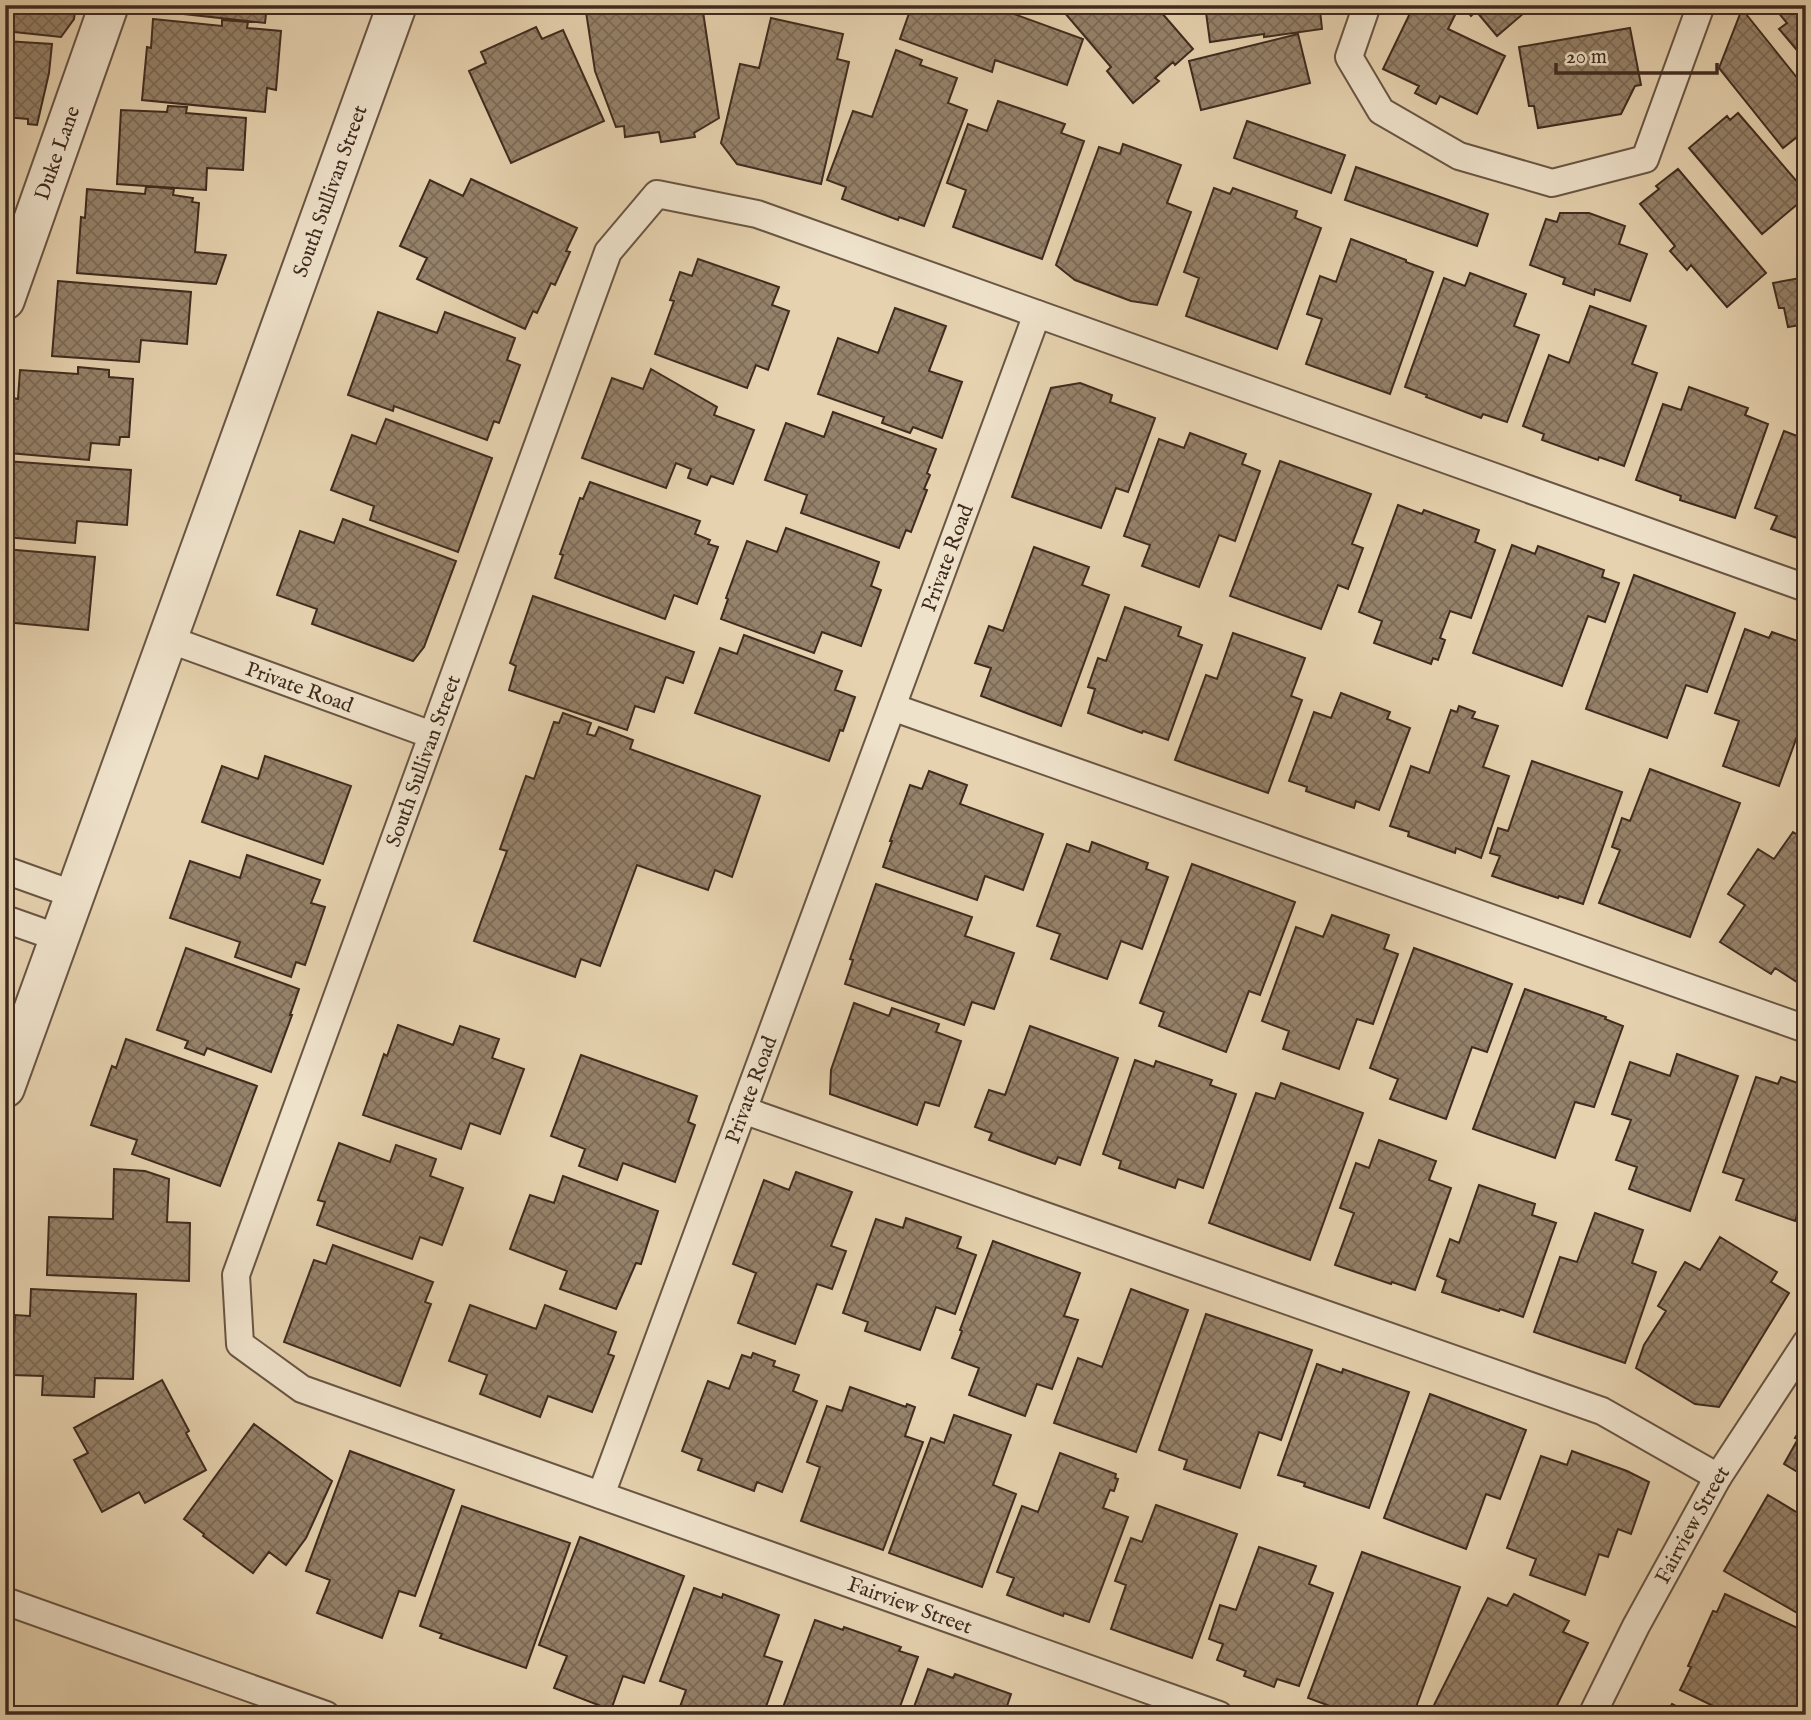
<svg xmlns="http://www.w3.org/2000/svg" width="1811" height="1720" viewBox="0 0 1811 1720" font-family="'IM FELL English',serif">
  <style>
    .building { fill: url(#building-cross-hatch); stroke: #3f2b1f; stroke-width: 2 }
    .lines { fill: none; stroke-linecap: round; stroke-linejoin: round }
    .lane-casing { stroke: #695543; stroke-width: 30 }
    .street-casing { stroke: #695543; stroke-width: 42 }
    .lane { stroke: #efe2cb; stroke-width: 26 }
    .street { stroke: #efe2cb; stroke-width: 38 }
    .labels { text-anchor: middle; stroke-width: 5; stroke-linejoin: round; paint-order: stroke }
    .street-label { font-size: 21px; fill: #3f2b1f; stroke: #efe2cb }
  </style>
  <defs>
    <pattern id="building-cross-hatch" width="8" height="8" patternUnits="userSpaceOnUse" patternTransform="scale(1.75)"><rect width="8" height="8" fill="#96826a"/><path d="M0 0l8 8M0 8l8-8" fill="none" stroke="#7c6b57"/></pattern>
  </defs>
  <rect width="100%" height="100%" fill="#e6d2af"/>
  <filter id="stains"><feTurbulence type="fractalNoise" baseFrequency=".00286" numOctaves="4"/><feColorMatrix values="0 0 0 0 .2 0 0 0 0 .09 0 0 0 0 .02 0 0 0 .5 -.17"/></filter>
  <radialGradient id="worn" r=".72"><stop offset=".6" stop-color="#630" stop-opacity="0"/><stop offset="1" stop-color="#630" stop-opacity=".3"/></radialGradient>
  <path class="building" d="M5,5H76L74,19L61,37L5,31Z
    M167,5H267L265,23L166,12Z
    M585,5H702L719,118L694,133L695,137L661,142L659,132L625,137L624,126L616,127L595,71Z
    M912,5H989L1083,39L1067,85L995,60L992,72L900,39Z
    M1058,5H1155L1193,49L1175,65L1173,62L1155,78L1159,81L1133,103L1107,71L1111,67Z
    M1205,5H1326L1327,8L1320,10L1322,29L1264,37V34L1210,42Z
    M1414,5H1434L1455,15L1448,29L1505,56L1477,114L1440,96L1436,104L1415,93L1419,86L1383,69Z
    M1462,5H1517L1524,13L1497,36L1476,11L1471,16Z
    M1772,5H1806V47L1803,43L1796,49L1779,29L1787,23Z
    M1742,9L1806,89V130L1783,148L1719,68Z
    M771,18L843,34L837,59L849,62L821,184L737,164L721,143L740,64L759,68Z
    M153,19L222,26V20L248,22L247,28L281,31L276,90L267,88L265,112L142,100L147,47L151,48Z
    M536,27L542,39L563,30L604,121L511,163L469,71L486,63L481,52Z
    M1630,28L1641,85L1635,86L1621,114L1538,128L1534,106H1529L1519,47Z
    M1298,34L1310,83L1201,110L1189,61Z
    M5,41L52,44L49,73L37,125L28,124V119L5,117Z
    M896,50L922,60L920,65L957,78L948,103L967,110L924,226L899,217L898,220L842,199L846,187L827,180L853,111L872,117Z
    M998,101L1065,124L1061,133L1084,141L1042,259L953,227L966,190L947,183L968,124L987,131Z
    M168,106L187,107L186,113L246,118L243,170L207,168L206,190L117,184L121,110L167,112Z
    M1738,113L1806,192V197L1762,234L1689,148L1727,116L1730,120Z
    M1247,121L1345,155L1331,193L1234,158Z
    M1123,144L1181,165L1167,203L1191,212L1157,305L1131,301L1075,280L1056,265L1099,147L1120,154Z
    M1356,167L1488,214L1477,246L1345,200Z
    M1678,169L1766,273L1727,307L1691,265L1687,270L1670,251L1675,246L1640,204L1659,189L1656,186Z
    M471,179L577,228L566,251L570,252L555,285L551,283L537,313L533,311L525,329L417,279L427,258L400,246L430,180L463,196Z
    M146,186L174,189L173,195L193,198L192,202L199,203L195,252L226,255L216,284L77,273L81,217L85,218L87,189L145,194Z
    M1214,188L1230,194L1233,188L1297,211L1295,218L1321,228L1277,349L1186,316L1199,278L1184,272Z
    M1560,213H1589L1625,226L1619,244L1647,254L1630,301L1595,289L1594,295L1563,284L1565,278L1530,265L1546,219L1557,222Z
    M1351,239L1406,260V262L1433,272L1390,394L1306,364L1322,319L1307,314L1320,276L1336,282Z
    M698,259L779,287L772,305L789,311L768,370L756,365L747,388L655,354L674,301L670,300L680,272L692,276Z
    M1470,273L1526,294L1514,326L1539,335L1507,422L1483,414L1481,418L1426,397L1427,395L1405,387L1444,278L1465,286Z
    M1806,277V324L1788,327L1784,308H1779L1773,283Z
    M58,281L191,292L187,344L141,340L139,362L52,356Z
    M1590,306L1646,326L1632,364L1657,373L1624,466L1599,457L1598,460L1542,440L1544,434L1523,426L1549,355L1569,363Z
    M895,308L946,326L929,371L962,382L942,438L913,427L910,433L882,423L884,417L818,394L838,338L878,353Z
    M378,312L437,333L445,312L515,338L507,360L520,365L499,423L494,421L487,440L394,406L393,411L348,395Z
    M78,367L109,370V377L133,379L129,437H120L119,445L91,443L89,460L9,453L13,398L18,399L20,370L78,374Z
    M651,369L717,407L714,415L754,430L733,484L711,476L707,485L688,478L691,469L676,463L666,488L582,458L612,378L643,389Z
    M1080,383L1112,395L1110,402L1155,418L1128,492L1116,488L1101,528L1012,497L1051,388Z
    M1689,387L1748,408L1745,415L1768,424L1735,518L1680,500L1681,496L1636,480L1663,404L1681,410Z
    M833,412L936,449L927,473L930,475L924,489L927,490L911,532L906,530L899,548L801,513L807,495L765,480L786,423L824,437Z
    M386,419L492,458L458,552L370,520L374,506L331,490L352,435L376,444Z
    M1784,431L1805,439L1806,437V541L1771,529L1777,516L1755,508Z
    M1190,433L1246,454L1242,464L1260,471L1235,541L1219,535L1199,587L1142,566L1150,545L1124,536L1159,439L1184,448Z
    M5,461L131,470L127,525L77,521L75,543L5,537L7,516L5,515Z
    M1280,461L1371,494L1352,544L1363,548L1348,589L1338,585L1321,629L1230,596Z
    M590,482L700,521L695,534L710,540L708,544L718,547L697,604L674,595L665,619L555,578L563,555L560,554L580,498L583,499Z
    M1398,505L1422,514L1424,510L1479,530L1475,542L1495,550L1471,618L1450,611L1440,638L1445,640L1438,660L1433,658L1431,664L1374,643L1382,621L1359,612Z
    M343,519L456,561L424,647L413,661L312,624L317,609L277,595L300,531L334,543Z
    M786,528L879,562L871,586L881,590L861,646L822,632L814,653L721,619L728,599L726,598L747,541L777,552Z
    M1512,545L1535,554L1538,546L1604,570L1602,577L1619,583L1605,622L1588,616L1562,686L1473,653Z
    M1034,547L1089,567L1082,585L1109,595L1061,726L981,696L991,668L975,663L989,626L1003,631Z
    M5,549L95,557L88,630L5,622Z
    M1634,575L1735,613L1707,692L1686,685L1667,738L1586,709Z
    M533,596L694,652L683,683L666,677L654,712L635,706L627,730L509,690L516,666L510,663Z
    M1125,607L1181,627L1178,636L1202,645L1168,740L1143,731L1142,733L1088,713L1095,689L1088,687L1098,658L1106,661Z
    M1745,629L1769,638L1772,632L1806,644V733L1799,731L1779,786L1723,766L1739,721L1715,713Z
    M1233,633L1305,658L1291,696L1302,700L1268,793L1175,760L1206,675L1217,679Z
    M744,635L842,671L835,690L855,697L843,731L840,730L829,761L695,713L720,648L737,654Z
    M1341,693L1390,712L1387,719L1410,728L1379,810L1356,801L1354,808L1306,791L1307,787L1289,781L1314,712L1331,718Z
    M1459,706L1475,712L1472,718L1498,726L1483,767L1509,776L1481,858L1456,848L1455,853L1408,836L1409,832L1390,826L1411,766L1429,773L1451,710L1457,712Z
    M563,713L591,723L587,734L595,736L599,727L633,740L630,749L760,796L732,877L715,870L708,890L637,865L600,966L581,959L575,977L474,941L507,851L500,849L526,776L534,779L554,722L559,723Z
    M265,756L351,786L323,864L202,822L222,766L258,779Z
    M1532,761L1622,792L1583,904L1559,896L1558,898L1492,876L1500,856L1490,853L1498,828L1508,831Z
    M1650,769L1740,803L1690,937L1599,903L1620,850L1612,847L1622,818L1630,821Z
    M929,771L967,785L960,804L1043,834L1023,890L985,876L977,900L883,867L892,841H890L910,785L922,789Z
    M1793,832L1806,840V968L1797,982L1775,968L1771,974L1720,942L1745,905L1728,894L1758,849L1774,859Z
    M1092,842L1148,863L1146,869L1168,877L1142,949L1121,941L1107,979L1051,959L1060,934L1037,926L1067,844L1089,852Z
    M247,855L320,880L311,903L325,907L305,965L296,962L291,977L235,957L240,942L170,918L190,861L240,878Z
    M1192,864L1295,902L1260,995L1249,991L1226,1052L1159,1026L1164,1012L1140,1003Z
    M876,884L972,917L965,936L1014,953L994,1009L972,1002L964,1025L845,984L853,960L850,959Z
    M1332,915L1389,935L1384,949L1398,954L1373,1024L1357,1019L1339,1069L1283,1049L1289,1031L1262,1021L1296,927L1323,937Z
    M186,948L299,989L290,1015H292L271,1072L207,1048L204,1055L185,1048L188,1041L157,1030Z
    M1414,948L1512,984L1487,1052L1472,1047L1446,1119L1390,1099L1398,1079L1370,1068Z
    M1525,989L1606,1017L1605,1019L1623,1026L1594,1107L1575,1102L1555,1158L1473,1129Z
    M854,1003L889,1016L892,1008L939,1024L936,1032L961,1041L939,1106L925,1102L917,1125L830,1094L831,1070Z
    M398,1025L453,1045L460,1026L499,1039L492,1058L524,1069L500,1134L470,1123L461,1149L363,1115L384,1054L387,1056Z
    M1030,1026L1118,1058L1080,1165L1058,1157L1055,1164L989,1140L992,1133L975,1127L989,1090L1005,1095Z
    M126,1039L257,1086L220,1186L132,1154L137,1140L91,1125L112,1066L116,1068Z
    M1677,1054L1738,1076L1690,1211L1629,1189L1637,1167L1616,1160L1631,1120L1612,1114L1630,1062L1670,1076Z
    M581,1055L697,1096L688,1122L695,1125L675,1182L623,1163L617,1180L579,1166L585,1149L551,1136Z
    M1135,1060L1154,1067L1156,1061L1212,1080L1210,1085L1236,1094L1203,1188L1178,1179L1175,1188L1119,1168L1121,1161L1103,1154Z
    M1756,1077L1778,1084L1781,1077L1806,1086V1189L1795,1221L1736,1200L1744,1179L1723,1172Z
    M1281,1083L1363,1113L1310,1260L1209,1223L1256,1093L1275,1099Z
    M1379,1140L1436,1161L1429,1180L1451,1188L1415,1290L1392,1282L1391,1284L1335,1265L1354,1213L1340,1208L1356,1163L1369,1168Z
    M339,1143L390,1162L396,1145L436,1159L430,1176L463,1188L442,1245L420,1237L412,1259L317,1225L325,1202L318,1200Z
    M114,1169L145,1171L169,1179L167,1222L190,1223L189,1281L47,1275L49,1217L113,1219Z
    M796,1172L852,1192L831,1246L846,1251L832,1289L817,1284L795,1344L738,1323L756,1273L733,1264L764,1180L789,1190Z
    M563,1176L658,1211L641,1264L636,1263L616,1309L560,1289L567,1271L510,1249L530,1195L554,1203Z
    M1479,1185L1535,1204L1532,1215L1556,1223L1523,1317L1500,1309L1499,1311L1442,1292L1446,1280L1437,1276L1450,1239L1459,1243Z
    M1595,1213L1643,1230L1632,1263L1656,1272L1625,1363L1534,1332L1560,1257L1577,1262Z
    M906,1218L961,1237L957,1248L976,1255L955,1314L936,1307L920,1350L865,1331L868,1322L843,1313L876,1219L903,1228Z
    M1720,1237L1777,1272L1771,1282L1789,1293L1719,1407L1695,1404L1636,1368L1644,1345L1666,1311L1658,1306L1685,1262L1700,1270Z
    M993,1241L1080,1273L1064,1316L1078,1320L1052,1389L1037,1384L1025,1416L969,1395L979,1368L952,1358L962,1331L960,1330Z
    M333,1245L433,1282L425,1302L431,1304L400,1386L284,1342L314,1260L326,1264Z
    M31,1289L136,1294L133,1379L95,1378L94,1397L42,1395L43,1376L12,1375L15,1315L30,1316Z
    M1131,1289L1188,1310L1136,1452L1054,1423L1078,1358L1102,1367Z
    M470,1305L536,1329L545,1305L616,1332L608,1354L614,1356L592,1412L548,1396L540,1417L480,1394L487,1375L449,1361Z
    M1206,1314L1312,1350L1281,1440L1259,1432L1240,1488L1184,1469L1187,1460L1159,1450Z
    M753,1353L775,1361L773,1366L799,1375L793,1391L817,1401L782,1492L757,1482L754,1491L698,1470L702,1459L682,1451L708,1381L729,1389L742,1355L751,1358Z
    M1317,1364L1342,1373L1343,1369L1409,1392L1369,1508L1304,1486L1305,1483L1278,1475Z
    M162,1380L189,1431L186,1433L206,1470L145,1503L139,1492L102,1512L74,1460L88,1453L74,1428Z
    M850,1387L906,1407L907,1404L915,1407L905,1436L923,1442L883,1550L801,1521L820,1467L807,1462L827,1406L842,1411Z
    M1430,1394L1526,1430L1500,1499L1486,1494L1466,1549L1384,1518Z
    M954,1415L1011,1435L993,1485L1016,1494L982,1587L889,1553L931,1438L944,1443Z
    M1806,1420V1477L1784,1464L1798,1439L1795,1438Z
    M254,1424L332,1481L306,1538L286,1565L269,1552L253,1573L203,1536L204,1534L184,1519Z
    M350,1451L454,1490L415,1596L399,1591L382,1638L317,1613L330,1580L306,1571Z
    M1572,1451L1627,1471L1649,1482L1631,1534L1618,1529L1608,1557L1599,1554L1585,1595L1530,1575L1536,1559L1507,1548L1541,1456L1567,1465Z
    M1060,1453L1116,1474L1115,1478L1118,1479L1114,1491L1110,1490L1103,1508L1128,1517L1089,1622L1064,1613L1063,1616L1007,1595L1014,1578L997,1572L1022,1506L1038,1512Z
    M1768,1495L1798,1513L1806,1499V1618L1724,1571Z
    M1156,1505L1237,1534L1192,1658L1111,1629L1126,1585L1115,1581L1131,1538L1142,1542Z
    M462,1506L570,1543L526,1668L440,1638L442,1634L420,1626Z
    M580,1537L684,1576L644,1683L623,1676L611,1710L554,1688L567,1656L539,1645Z
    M1259,1547L1316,1566L1309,1584L1333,1593L1299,1686L1277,1679L1274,1687L1244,1676L1246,1671L1217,1660L1223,1644L1209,1639L1220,1605L1236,1610Z
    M1362,1552L1460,1587L1413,1715H1354L1308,1698Z
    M694,1588L722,1598L723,1594L779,1615L764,1656L782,1662L763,1715H677L686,1690L660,1681Z
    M1514,1594L1569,1621L1563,1632L1588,1643L1552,1715H1429L1488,1598L1507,1606Z
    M1725,1594L1806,1632V1715H1732L1680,1690L1691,1667L1688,1666L1713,1611L1717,1612Z
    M815,1620L843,1630L844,1627L901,1647L899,1651L918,1657L897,1715H787L781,1713Z
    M928,1669L953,1678L955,1674L1011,1694L1004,1715H911Z
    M1672,1704L1692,1715H1665Z"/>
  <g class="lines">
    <g class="lane-casing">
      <g id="lane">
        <path d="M1367,5L1349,57L1381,111L1459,156L1552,183L1645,159L1701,5"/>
        <path id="s1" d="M168,639L432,735"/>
        <path d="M892,707L1806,1029"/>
        <path d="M5,870L75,895"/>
        <path d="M5,919L59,938"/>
        <path d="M743,1110L1602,1411L1718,1477"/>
        <path id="s2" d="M601,1495L1037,314"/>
        <path d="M5,1601L326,1715"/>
        <path id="s3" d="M1219,1715L302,1389L240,1344L236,1275L608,252L657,194L757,214L1806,588"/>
        <path id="s4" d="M1592,1715L1636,1626L1718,1477L1806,1343"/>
      </g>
    </g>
    <g class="street-casing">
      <g id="street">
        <path id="s5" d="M5,300L109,5"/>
        <path id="s6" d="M5,1088L397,5"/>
      </g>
    </g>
    <use href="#lane" class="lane"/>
    <use href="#street" class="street"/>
  </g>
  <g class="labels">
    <g class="street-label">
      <text dy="7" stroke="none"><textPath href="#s5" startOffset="156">Duke Lane</textPath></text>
      <text dy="7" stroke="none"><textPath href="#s6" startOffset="954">South Sullivan Street</textPath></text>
      <text dy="7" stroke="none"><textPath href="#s2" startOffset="999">Private Road</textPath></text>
      <text dy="7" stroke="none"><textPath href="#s1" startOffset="140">Private Road</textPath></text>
      <text dy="7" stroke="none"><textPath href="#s3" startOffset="1666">South Sullivan Street</textPath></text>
      <text dy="7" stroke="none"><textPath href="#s2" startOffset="432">Private Road</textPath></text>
      <text dy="7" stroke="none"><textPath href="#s4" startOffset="215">Fairview Street</textPath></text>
      <text transform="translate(910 1605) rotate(20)" y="7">Fairview Street</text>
    </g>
  </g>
  <rect width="1811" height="1720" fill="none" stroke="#e6d2af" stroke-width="28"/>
  <rect x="7" y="7" width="1797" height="1706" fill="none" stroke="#3f2b1f" stroke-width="3.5"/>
  <rect x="14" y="14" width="1783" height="1692" fill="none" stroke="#3f2b1f" stroke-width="2"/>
  <path d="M1556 63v10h161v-10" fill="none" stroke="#3f2b1f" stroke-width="3.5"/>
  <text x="1566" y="63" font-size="21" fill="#3f2b1f" stroke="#efe2cb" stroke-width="5" paint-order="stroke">20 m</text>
  <rect width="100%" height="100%" filter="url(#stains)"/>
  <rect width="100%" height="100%" fill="url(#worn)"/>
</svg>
